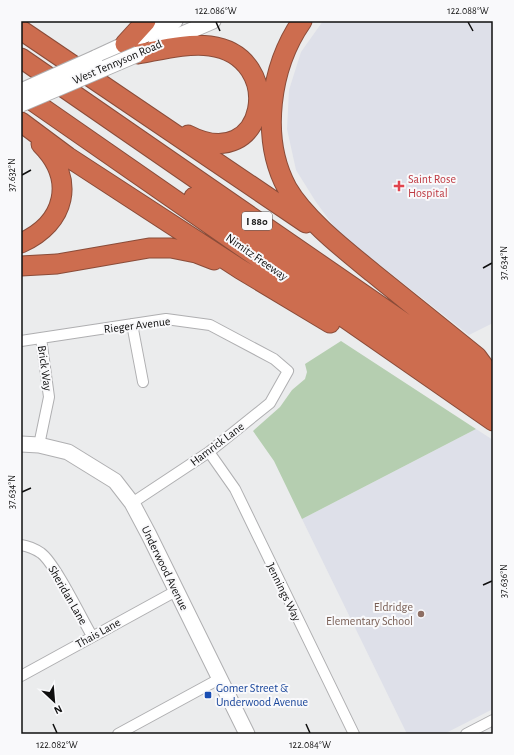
<svg xmlns="http://www.w3.org/2000/svg" width="514" height="755" viewBox="0 0 514 755" font-family="'Alegreya Sans',sans-serif">
  <style>
    .built { fill: #dee0e9 }
    .green { fill: #b5ceb0 }
    .lines { fill: none; stroke-linecap: round; stroke-linejoin: round }
    .street-casing { stroke: #afafb1; stroke-width: 12 }
    .secondary-casing { stroke: #afafb1; stroke-width: 17 }
    .highway-casing { stroke: #8a4c39; stroke-width: 21 }
    .street { stroke: #fff; stroke-width: 10 }
    .secondary { stroke: #fff; stroke-width: 15 }
    .highway { stroke: #cd6d4f; stroke-width: 19 }
    .secondary-bridge-casing { stroke: #afafb1; stroke-width: 17; stroke-linecap: butt }
    .secondary-bridge { stroke: #fff; stroke-width: 15 }
    .ticks { fill: none; stroke: #0f0f0f; stroke-width: 1.5 }
    .health-dot { fill: #e0444e; stroke: #f9f9fb; stroke-width: 1.5 }
    .education-dot { fill: #8d6e63; stroke: #f9f9fb; stroke-width: 1.5 }
    .transit-dot { fill: #1a4fb4; stroke: #f9f9fb; stroke-width: 1.5 }
    .labels { text-anchor: middle; stroke-width: 4; stroke-linejoin: round; paint-order: stroke }
    .shield { fill: #f9f9fb; stroke: #555556; stroke-width: 1 }
    .shield-label { font-size: 11px; font-weight: bold; fill: #0f0f0f }
    .street-label { font-size: 12px; fill: #0f0f0f; stroke: #f9f9fb }
    .health-label { font-size: 12px; fill: #be3a42; stroke: #f9f9fb; text-anchor: start }
    .education-label { font-size: 12px; fill: #785e54; stroke: #f9f9fb; text-anchor: end }
    .transit-label { font-size: 12px; fill: #164399; stroke: #f9f9fb; text-anchor: start }
    .neatline { fill: none; stroke: #0f0f0f; stroke-width: 1.5 }
    .ticks-label { font-size: 10px; text-anchor: middle; fill: #0f0f0f }
  </style>
  <rect width="100%" height="100%" fill="#ebeced"/>
  <path class="built" d="M323,21H493V323L469,335L338,232L316,202L296,170L287,129L289,90L301,52Z
    M476,429L493,440V709L444,734H407L302,519Z"/>
  <path class="green" d="M341,341L476,429L302,519L274,461L253,431L280,407L292,390L305,379L307,372L305,364Z"/>
  <g class="lines">
    <g class="street-casing">
      <path id="street" d="M132,324L143,382
        M21,341L166,319L210,325L274,359L288,371L270,403L209,452L132,503
        M39,445L49,397L41,338
        M209,452L235,489L354,734
        M21,545C28,546 35,549 41,553C55,563 82,619 92,636
        M21,676L176,591
        M118,734L221,678
        M466,734L493,720"/>
    </g>
    <g class="secondary-casing">
      <path id="secondary" d="M155,46L213,21
        M95,58L175,21
        M21,444L39,445L68,452L115,481L132,503L149,535L247,734"/>
    </g>
    <g class="highway-casing">
      <path id="highway" d="M302,21C270,67 260,138 287,188C305,219 345,250 373,273C408,301 442,329 477,357L488,372
        M21,30L306,223
        M125,44L146,21
        M138,54C161,50 187,43 210,46C287,56 267,176 188,135
        M21,58L493,384
        M21,93L493,421
        M21,122L68,157L240,269L330,323
        M194,197L493,402
        M21,243C66,223 76,179 41,144
        M21,266L57,264L149,248H171L196,253L214,260"/>
    </g>
    <use href="#street" class="street"/>
    <use href="#secondary" class="secondary"/>
    <use href="#highway" class="highway"/>
    <g class="secondary-bridge-casing">
      <path id="secondary-bridge" d="M21,91L95,58
        M21,104L138,54"/>
    </g>
    <use href="#secondary-bridge" class="secondary-bridge"/>
  </g>
  <path class="ticks" d="M216,22L220,31M468,22L473,31M22,175L31,170M483,268L492,263M22,492L31,488M483,585L492,581M53,724L57,733M306,724L310,733"/>
  <path class="health-dot" d="M397 180h4v4h4v4h-4v4h-4v-4h-4v-4h4z"/>
  <circle class="education-dot" cx="421" cy="614" r="4"/>
  <rect class="transit-dot" x="204" y="691" width="8" height="8" rx="2"/>
  <g class="labels">
    <rect class="shield" x="242" y="212" width="30" height="18" rx="3"/>
    <g class="shield-label">
      <text x="257" y="225">I 880</text>
    </g>
    <g class="street-label">
      <text transform="translate(117 62) rotate(-23)" y="4">West Tennyson Road</text>
      <text transform="translate(257 257) rotate(35)" y="4">Nimitz Freeway</text>
      <text transform="translate(137 325) rotate(-7)" y="4">Rieger Avenue</text>
      <text transform="translate(45 368) rotate(82)" y="4">Brick Way</text>
      <text transform="translate(217 444) rotate(-37)" y="4">Hamrick Lane</text>
      <text transform="translate(165 568) rotate(64)" y="4">Underwood Avenue</text>
      <text transform="translate(284 592) rotate(64)" y="4">Jennings Way</text>
      <text transform="translate(68 595) rotate(60)" y="4">Sheridan Lane</text>
      <text transform="translate(98 633) rotate(-29)" y="4">Thais Lane</text>
    </g>
    <g class="health-label">
      <text x="408" y="183">Saint Rose<tspan x="408" dy="14">Hospital</tspan></text>
    </g>
    <g class="education-label">
      <text x="413" y="611">Eldridge<tspan x="413" dy="14">Elementary School</tspan></text>
    </g>
    <g class="transit-label">
      <text x="216" y="692">Gomer Street &amp;<tspan x="216" dy="14">Underwood Avenue</tspan></text>
    </g>
  </g>
  <rect width="514" height="755" fill="none" stroke="#f9f9fb" stroke-width="44"/>
  <g transform="translate(54 701) rotate(154)" stroke="#f9f9fb" stroke-width="3" paint-order="stroke">
  <path d="M0-3L7 15L0 10L-7 15Z" fill="#0f0f0f"/>
  <text y="-6" font-size="11" font-weight="bold" text-anchor="middle" fill="#0f0f0f">N</text>
  </g>
  <rect x="22" y="22" width="470" height="711" class="neatline"/>
  <g class="ticks-label">
    <text x="216" y="14">122.086°W</text>
    <text x="468" y="14">122.088°W</text>
    <text transform="translate(11 175) rotate(-90)" y="4">37.632°N</text>
    <text transform="translate(503 263) rotate(-90)" y="4">37.634°N</text>
    <text transform="translate(11 492) rotate(-90)" y="4">37.634°N</text>
    <text transform="translate(503 581) rotate(-90)" y="4">37.636°N</text>
    <text x="57" y="748">122.082°W</text>
    <text x="310" y="748">122.084°W</text>
  </g>
</svg>
